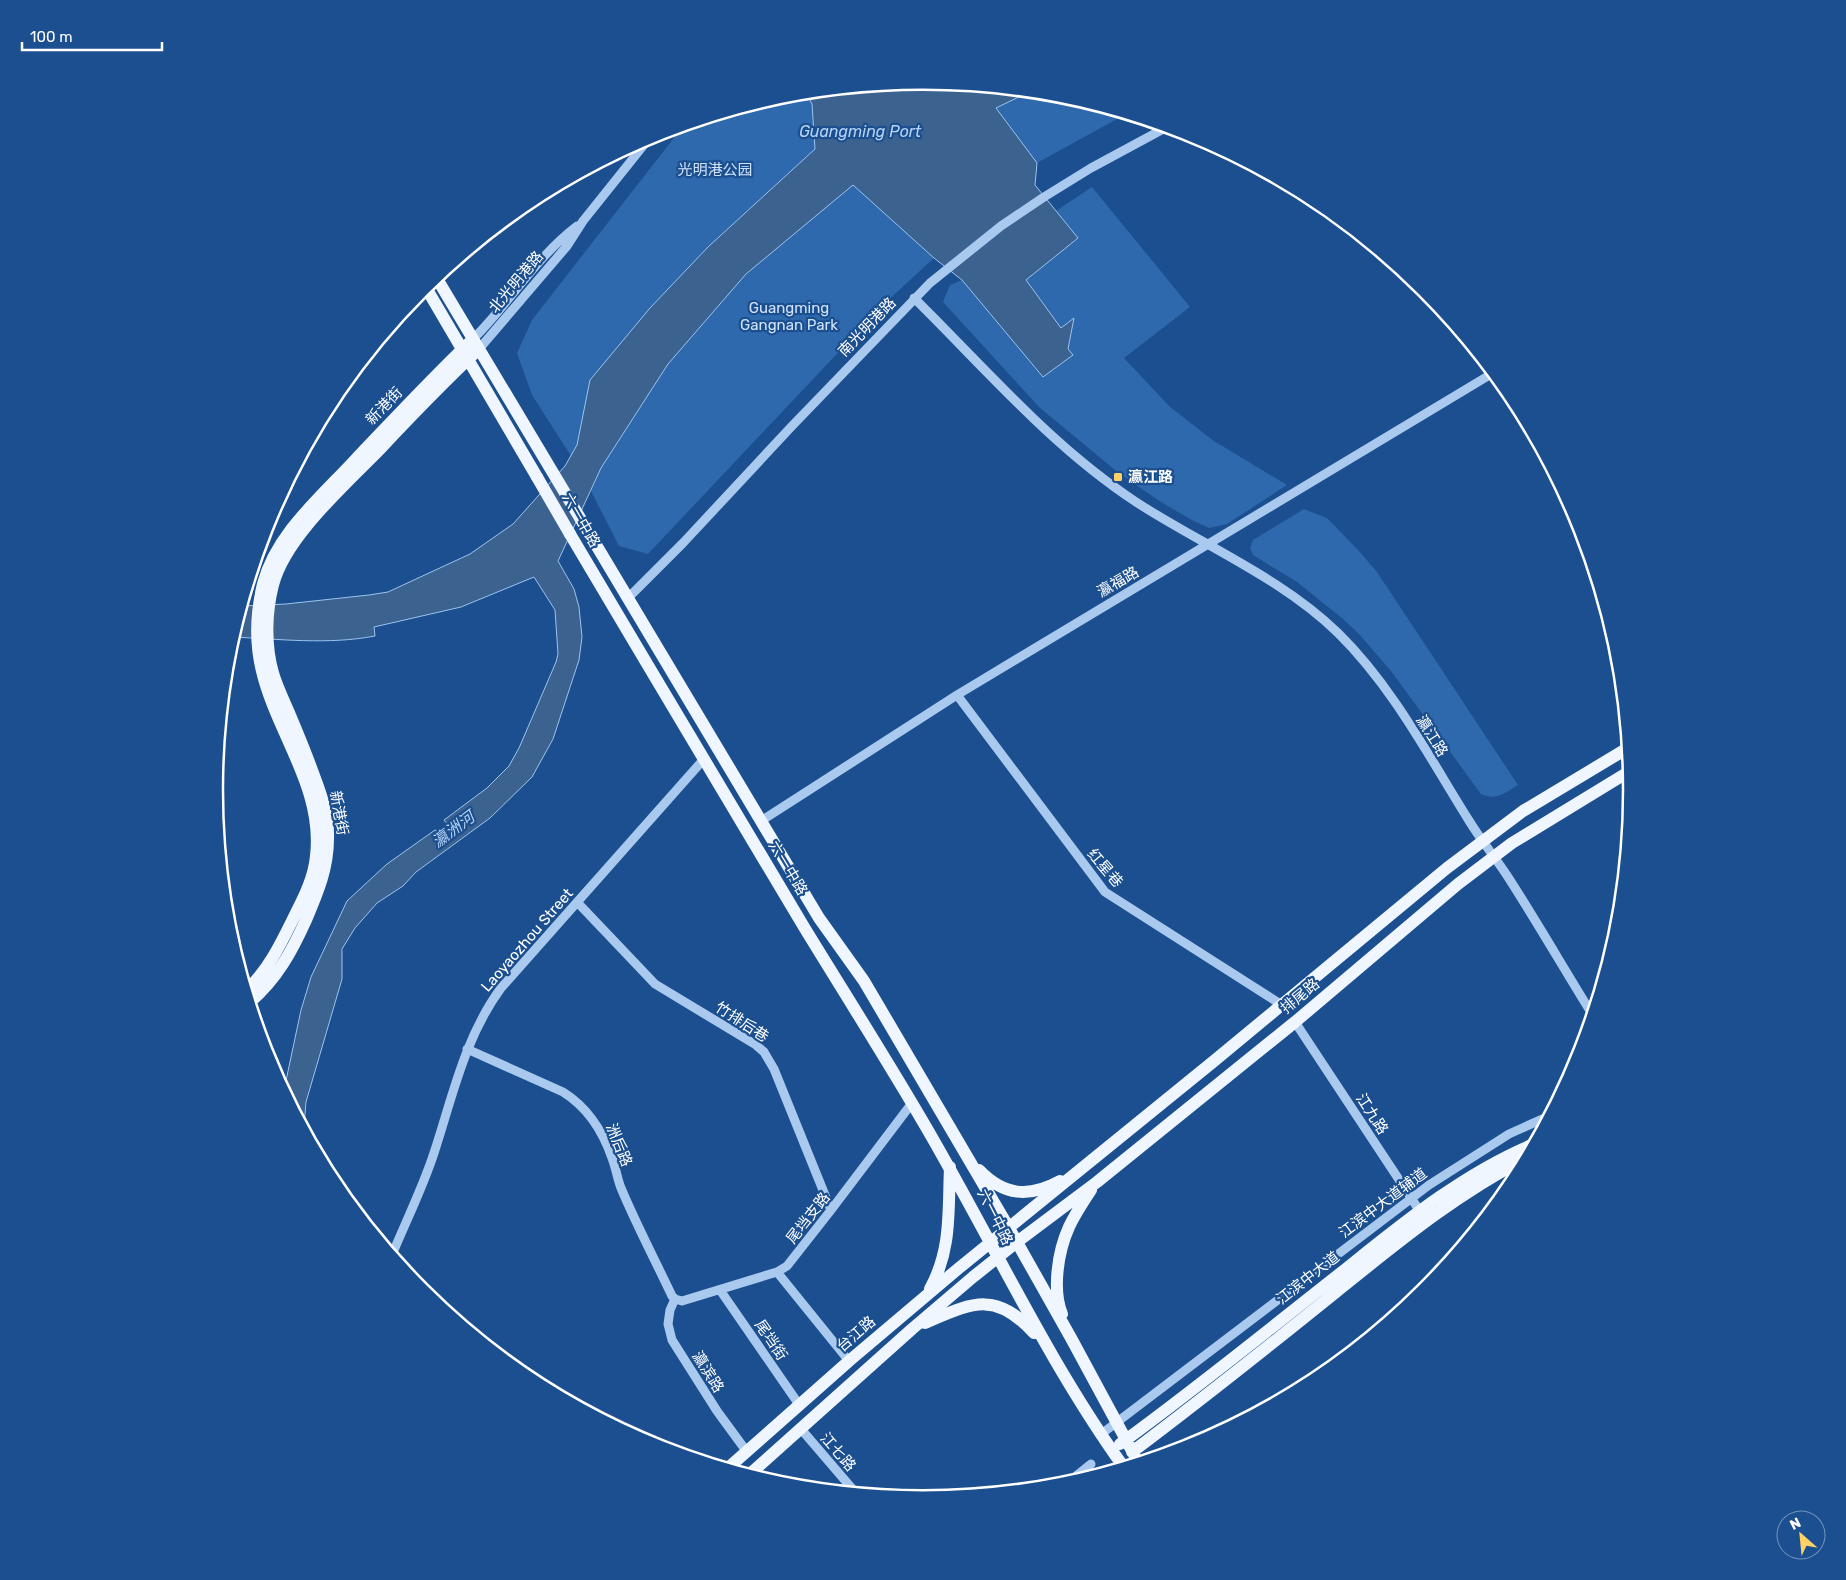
<svg xmlns="http://www.w3.org/2000/svg" width="1846" height="1580" viewBox="0 0 1846 1580" font-family="Rubik,'Noto Sans SC',sans-serif">
  <style>
    .green { fill: #2e69ad }
    .water { fill: #3c6290; stroke: #9cc4f0 }
    .lines { fill: none; stroke-linecap: round; stroke-linejoin: round }
    .minor { stroke: #a9c9ee; stroke-width: 9 }
    .major { stroke: #f0f6ff; stroke-width: 12 }
    .major-bridge { stroke: #f0f6ff; stroke-width: 12 }
    .poi-dot { fill: #ffd166; stroke: #1b4f8f; stroke-width: 2 }
    .labels { text-anchor: middle; stroke-width: 4.5; stroke-linejoin: round; paint-order: stroke }
    .park-label { font-size: 15px; fill: #cfe3fa; stroke: #1b4f8f }
    .street-label { font-size: 15px; fill: #fff; stroke: #1b4f8f }
    .poi-label { font-size: 15px; font-weight: bold; fill: #fff; stroke: #1b4f8f; text-anchor: start }
    .water-label { font-size: 16px; font-style: italic; fill: #b5d3f5; stroke: #1b4f8f }
    .rim { fill: none; stroke: #fff; stroke-width: 2.5 }
  </style>
  <rect width="100%" height="100%" fill="#1b4f8f"/>
  <path class="green" d="M1029,92L1062,95L1126,114L1037,163L996,108Z
    M806,93L812,104L815,149L708,247L650,308L590,380L577,445L571,456L532,395L517,353L532,320L684,125L785,95Z
    M853,184L934,258L884,304L648,554L619,546L591,491L601,468L668,364L746,274Z
    M1092,187L1190,307L1124,358L1170,407L1214,441L1287,485L1227,524L1209,528L1192,520L1161,502L1120,474L1040,408L943,302L950,285L962,280L1043,377L1072,355L1068,349L1074,319L1061,328L1026,280L1078,238L1056,211Z
    M1304,509L1327,518L1359,551L1377,572L1518,785C1505,793 1496,801 1481,794L1391,671L1359,634L1343,619L1297,582L1253,555L1250,548L1253,540Z"/>
  <path class="water" d="M923,81L1029,92L996,108L1037,163L1035,185L1078,238L1026,280L1061,328L1074,318L1068,349L1073,355L1043,377L962,280L934,258L853,185L746,274L668,364L601,468L558,561L574,589L579,607L582,637L579,660L553,739L532,777L490,818L416,872L403,886L377,903L355,928L342,949V979L306,1102L304,1127L284,1090L301,1010L311,977L347,901L387,864L435,830L439,832L447,824L444,820L487,788L509,766L519,748L556,662L558,654L555,610L534,577L461,607L374,627L375,636C328,645 279,639 232,637L242,606L286,604L369,595L388,592L470,554L513,524L565,466L577,445L590,380L650,308L708,247L815,149L812,104L806,93Z"/>
  <g class="lines">
    <path class="minor" d="M914,298C986,369 1051,446 1136,502C1202,545 1282,578 1338,633C1392,686 1428,755 1468,819C1480,839 1495,857 1508,877C1537,922 1564,969 1592,1014
      M472,340C509,304 536,257 577,226
      M479,349L567,246L583,221L651,136
      M629,597L683,543L792,426L930,283L1001,226L1044,197L1091,168L1167,127
      M957,695L1105,892L1282,1005
      M761,821L957,695L1493,373
      M577,902L655,984L756,1045L764,1052L774,1069L831,1210
      M1295,1022L1423,1216
      M467,1049L563,1092C587,1107 603,1132 612,1158C616,1168 617,1178 621,1188C636,1224 655,1260 672,1296L675,1299L682,1301L777,1272L787,1266L831,1210L912,1103
      M392,1255C406,1221 423,1187 434,1153C453,1095 465,1037 501,988L704,759
      M777,1272L849,1361
      M720,1290L800,1406
      M675,1299L670,1310L668,1324L672,1340L717,1411L747,1452
      M801,1429L855,1492
      M1100,1435L1429,1185L1509,1134L1549,1116
      M1066,1484L1091,1464"/>
    <path class="major" d="M436,277L819,918L864,981L1009,1228L1071,1338L1138,1462
      M425,286L537,477
      M570,534C648,665 725,796 804,927C845,994 887,1060 926,1127C992,1240 1047,1360 1123,1466
      M247,990C270,968 282,941 296,913C305,895 314,877 316,856C324,788 277,734 262,671C255,643 256,613 263,584C276,534 321,497 355,460C394,419 432,378 472,340
      M250,1002C277,979 292,951 306,920C317,894 328,869 328,839C329,816 321,794 313,773C306,753 298,734 290,715C284,701 277,687 273,673C265,645 266,612 273,585C285,537 347,483 381,448C413,414 445,381 479,349
      M979,1170C1004,1196 1029,1198 1060,1181
      M930,1289C952,1249 948,1210 950,1167
      M1062,1314C1052,1290 1058,1251 1069,1227C1075,1214 1083,1202 1091,1190
      M925,1323C972,1303 995,1290 1034,1333
      M1120,1444C1196,1389 1268,1330 1342,1272C1402,1224 1462,1174 1534,1144
      M1132,1452C1201,1400 1269,1346 1336,1292C1396,1244 1456,1194 1525,1159
      M728,1468L849,1361L959,1268L1214,1061L1447,868L1523,811L1628,748
      M750,1474L912,1329L973,1277L1017,1242L1097,1182L1295,1022L1458,884L1512,843L1630,771"/>
    <path class="major-bridge" d="M537,477L570,534"/>
  </g>
  <rect class="poi-dot" x="1113" y="472" width="10" height="10" rx="2.5"/>
  <g class="labels">
    <g class="park-label">
      <text x="715" y="175">光明港公园</text>
      <text x="789" y="313">Guangming<tspan x="789" dy="17">Gangnan Park</tspan></text>
    </g>
    <g class="street-label">
      <text transform="translate(516 282) rotate(-50)" y="5">北光明港路</text>
      <text transform="translate(867 327) rotate(-46)" y="5">南光明港路</text>
      <text transform="translate(384 406) rotate(-46)" y="5">新港街</text>
      <text transform="translate(581 520) rotate(60)" y="5">六一中路</text>
      <text transform="translate(1118 582) rotate(-30)" y="5">瀛福路</text>
      <text transform="translate(1432 736) rotate(58)" y="5">瀛江路</text>
      <text transform="translate(339 813) rotate(80)" y="5">新港街</text>
      <text transform="translate(788 868) rotate(59)" y="5">六一中路</text>
      <text transform="translate(1105 868) rotate(49)" y="5">红星巷</text>
      <text transform="translate(527 940) rotate(-49)" y="5">Laoyaozhou Street</text>
      <text transform="translate(1300 996) rotate(-40)" y="5">排尾路</text>
      <text transform="translate(742 1022) rotate(33)" y="5">竹排后巷</text>
      <text transform="translate(1372 1114) rotate(57)" y="5">江九路</text>
      <text transform="translate(619 1145) rotate(68)" y="5">洲后路</text>
      <text transform="translate(1383 1203) rotate(-37)" y="5">江滨中大道辅道</text>
      <text transform="translate(995 1217) rotate(63)" y="5">六一中路</text>
      <text transform="translate(808 1218) rotate(-52)" y="5">尾垱支路</text>
      <text transform="translate(1308 1278) rotate(-38)" y="5">江滨中大道</text>
      <text transform="translate(856 1334) rotate(-41)" y="5">台江路</text>
      <text transform="translate(771 1340) rotate(56)" y="5">尾垱街</text>
      <text transform="translate(708 1372) rotate(58)" y="5">瀛滨路</text>
      <text transform="translate(838 1452) rotate(49)" y="5">江七路</text>
    </g>
    <g class="poi-label">
      <text x="1128" y="482">瀛江路</text>
    </g>
    <g class="water-label">
      <text x="860" y="137">Guangming Port</text>
      <text transform="translate(453 829) rotate(-37)" y="6">瀛洲河</text>
    </g>
  </g>
  <path d="M0 0H1846V1580H0ZM223 790a700 700 0 1 1 1400 0a700 700 0 1 1-1400 0Z" fill="#1b4f8f" fill-rule="evenodd"/>
  <path class="rim" d="M223 790a700 700 0 1 1 1400 0a700 700 0 1 1-1400 0Z"/>
  <g transform="translate(1801 1535) rotate(333)"><circle r="24" fill="#1b4f8f" stroke="#7695bc"/>
  <path d="M0-4L9 19L0 12L-9 19Z" fill="#ffd166"/>
  <text y="-8" font-size="14" font-weight="bold" text-anchor="middle" fill="#ffffff">N</text>
  </g>
  <path d="M22 42v8h140v-8" fill="none" stroke="#ffffff" stroke-width="2.5"/>
  <text x="30" y="42" font-size="15" fill="#ffffff" stroke="#1b4f8f" stroke-width="4" paint-order="stroke">100 m</text>
</svg>
